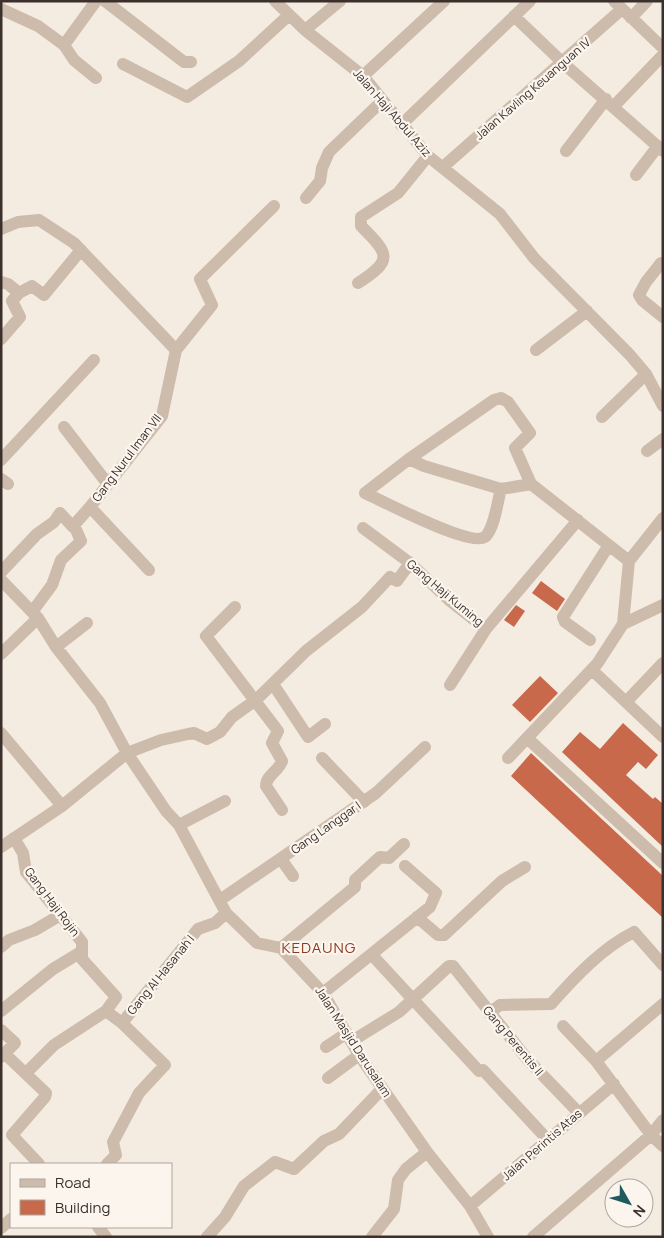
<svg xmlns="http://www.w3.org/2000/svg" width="664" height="1238" viewBox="0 0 664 1238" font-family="Manrope,sans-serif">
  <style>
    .building { fill: #c8694b }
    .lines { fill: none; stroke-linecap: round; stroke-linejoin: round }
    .minor { stroke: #cdbbac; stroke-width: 12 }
    .labels { text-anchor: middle; stroke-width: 4.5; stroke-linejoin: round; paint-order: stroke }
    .street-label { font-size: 12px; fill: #3b302b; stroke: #fbf5ee }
    .quarter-label { font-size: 15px; letter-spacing: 1px; fill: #8c3b22; stroke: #fbf5ee }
  </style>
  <rect width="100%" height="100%" fill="#f4ebe1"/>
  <path class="building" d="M541,581L565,599L557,611L532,593Z
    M516,605L525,611L514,627L504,620Z
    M540,676L558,693L530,722L512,705Z
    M623,723L658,755L646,769L638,762L626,775L653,799L655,797L663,804V847L562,752L580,732L600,749Z
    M531,753L663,876V918L511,776Z"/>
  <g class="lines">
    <path class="minor" d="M105,1L184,62H191
      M275,1L305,30L363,76L428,156L500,214L534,258L630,355L646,374L663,406
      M614,1L663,48
      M1,9L38,26L64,45L74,60L96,78
      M514,16L563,63L663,151
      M631,18L647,1
      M305,30L340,1
      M64,45L96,1
      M123,64L187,97L239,61L289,15
      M363,76L444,1
      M614,106L663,55
      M401,125L530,1
      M566,151L606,99
      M443,167L622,9
      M636,175L658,146
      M306,198L320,181L322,168L329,152L382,101
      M1,229L18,222L39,220L74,243L176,350
      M661,263L646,282L639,295L642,300L663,317
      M1,282L8,284L19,293L32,286L44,295L81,250
      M358,283C394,260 389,254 361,226V217L398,193L428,156
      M1,339L20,317L12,301L19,293
      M536,350L587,311
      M602,417L646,374
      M64,427L107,483
      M647,451L663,439
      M409,459L424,466L501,489L531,484
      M1,460L94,360
      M1,479L8,484
      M501,489C497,503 495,526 486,536C473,549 383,501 365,493L409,459L494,400L501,398L508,402L530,433L515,448L531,484L629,561
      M90,507L149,570
      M363,528L410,563L449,600L486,629
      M1,572L37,534L54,522L60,513L73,527
      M1,580L38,618L56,647L100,703L127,753L166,811L179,825L226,913L257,943L281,948L323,993L359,1055L427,1152L470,1206L488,1237
      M235,607L206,636L278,731L272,743L282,761C279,771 266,775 266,786L282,810
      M32,612L52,585L61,560L81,541L74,525L90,507L162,416L176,350L212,305L200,279L274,206
      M623,624L663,605
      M590,640L565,622L563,617L609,545
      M56,647L87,623
      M1,654L38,618
      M592,670L663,737
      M273,684L308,737L325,724
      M450,685L486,629L578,520
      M626,702L663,663
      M1,733L62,806
      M527,738L663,863
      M322,758L364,802
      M508,758L597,664L623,624L629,561L663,518
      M179,825L225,801
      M14,838L23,853L26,872L82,942V959L116,997L106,1011L54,1045L26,1073
      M1,847L62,806L127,753L161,740L188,734L194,733L207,739L220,732L232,717L256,700L306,651L362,607L390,577L397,581L410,563
      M281,859L293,876
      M220,900L376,793L425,747
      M417,917L438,935H444L502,881L525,867
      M1,947L9,940L35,930L62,914
      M281,948L355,887V880L380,857L389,858L404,844
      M372,955L479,1071L483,1070L548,1140
      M323,993L430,907L436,893L405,866
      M1,1011L53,969L81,952
      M106,1011L122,1023L165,1065L139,1093L113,1142L116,1155L107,1164
      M489,1013L500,1005L551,1004C575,977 602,948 634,932L663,965
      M122,1023L198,929L215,923L226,913
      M563,1026L596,1061L651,1135L663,1146
      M1,1030L15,1043L1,1057
      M352,1041L399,1012L449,966H453L528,1060L579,1113
      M326,1047L347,1033
      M5,1054L46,1093L45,1097L12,1135L39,1164
      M596,1061L663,1004
      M328,1078L359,1055
      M470,1206L614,1084
      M98,1227L106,1237
      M1,1228L11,1219
      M207,1237L225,1217L244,1186L275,1162L294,1169L324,1141L339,1134L382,1089
      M372,1237L394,1209L398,1180L406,1169L427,1152
      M533,1237L651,1135L663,1120"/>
  </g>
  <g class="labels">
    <g class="street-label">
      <text transform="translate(533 89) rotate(-41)" y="4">Jalan Kavling Keuanguan IV</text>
      <text transform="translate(392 113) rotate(49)" y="4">Jalan Haji Abdul Aziz</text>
      <text transform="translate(127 458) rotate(-53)" y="4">Gang Nurul Iman VII</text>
      <text transform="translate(445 593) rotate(40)" y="4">Gang Haji Kuming</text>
      <text transform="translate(326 828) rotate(-35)" y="4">Gang Langgar I</text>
      <text transform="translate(52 902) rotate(53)" y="4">Gang Haji Rojin</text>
      <text transform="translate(161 975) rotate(-51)" y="4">Gang Al Hasanah I</text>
      <text transform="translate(513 1041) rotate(50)" y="4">Gang Perentis II</text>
      <text transform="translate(353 1042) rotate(57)" y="4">Jalan Masjid Darusalam</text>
      <text transform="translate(542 1145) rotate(-41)" y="4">Jalan Perintis Atas</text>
    </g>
    <g class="quarter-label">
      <text x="319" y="953">KEDAUNG</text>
    </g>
  </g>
  <rect width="664" height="1238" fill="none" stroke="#3b302b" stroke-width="5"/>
  <rect x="10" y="1163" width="162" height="65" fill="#fbf5ee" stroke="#aea6a0"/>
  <rect x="20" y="1179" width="25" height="8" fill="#cdbbac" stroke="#aea6a0"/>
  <text x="55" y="1188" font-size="15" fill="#3b302b">Road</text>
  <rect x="20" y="1200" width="25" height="15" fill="#c8694b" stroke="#aea6a0"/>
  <text x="55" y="1213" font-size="15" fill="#3b302b">Building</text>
  <g transform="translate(629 1203) rotate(129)"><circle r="24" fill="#fbf5ee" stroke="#aea6a0"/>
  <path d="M0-4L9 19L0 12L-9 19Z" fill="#1f5a5e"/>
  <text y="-8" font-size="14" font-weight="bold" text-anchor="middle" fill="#3b302b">N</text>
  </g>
</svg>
